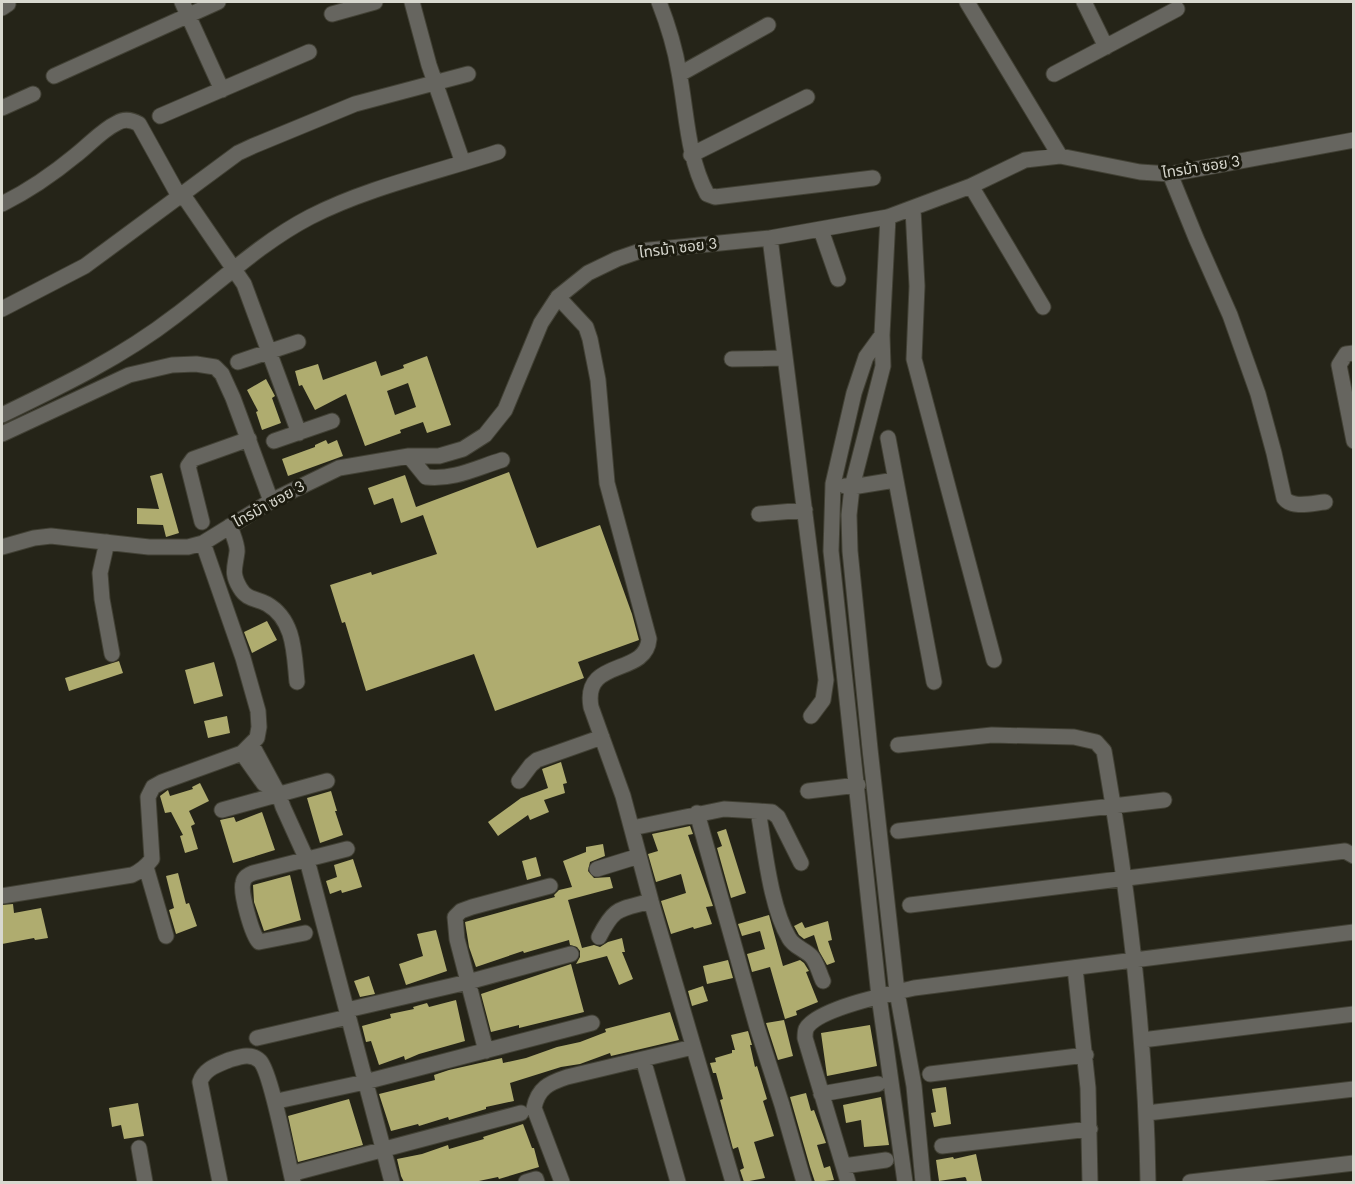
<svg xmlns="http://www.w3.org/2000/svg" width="1355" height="1184" viewBox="0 0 1355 1184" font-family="Lato,'Noto Sans Thai',sans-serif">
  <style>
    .building { fill: #afac6f; fill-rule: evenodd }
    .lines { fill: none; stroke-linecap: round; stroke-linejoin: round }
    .minor-casing { stroke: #424135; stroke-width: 17 }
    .minor { stroke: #66655f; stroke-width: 15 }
    .labels { text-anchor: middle; stroke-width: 6; stroke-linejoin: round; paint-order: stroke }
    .street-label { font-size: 15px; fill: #d8d8cf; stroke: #1c1b0f }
  </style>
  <rect width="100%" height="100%" fill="#252418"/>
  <path class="building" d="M427,356L451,425L427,433L423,422L400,430L401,433L365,446L346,394L315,410L302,385L299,386L295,371L318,364L323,380L376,361L381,376L404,368L403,365ZM408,383L416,407L395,415L387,391Z
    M266,379L275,396L272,398L281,423L262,430L256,412L258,411L247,390Z
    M326,440L328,444L337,440L343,456L288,476L282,459L315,447V445Z
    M509,472L537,548L600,525L632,614L639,640L578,662L584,678L495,711L474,654L366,691L345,622L342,623L330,585L371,572L372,575L437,554L423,515L401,523L393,498L374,505L368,488L405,475L416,507Z
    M162,473L179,533L166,537L163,525L137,524V508L159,509L150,476Z
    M267,621L277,640L252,653L244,632Z
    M119,661L123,673L69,691L65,678Z
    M214,662L223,696L194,704L185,670Z
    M227,716L230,733L208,738L204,721Z
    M561,762L567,783L563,784L565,793L544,800L549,812L530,820L528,815L498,836L488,822L521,798L548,788L542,769Z
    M200,783L209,801L189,811L195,824L191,826L198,849L185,853L180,836L183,835L171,812L165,813L160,796L168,790L170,796L193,789L192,787Z
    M331,791L337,811H335L343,835L320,843L307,798Z
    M262,812L275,850L233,863L220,820L234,817L236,822Z
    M690,826L693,834L688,835L713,906L706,907L712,924L694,929L693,927L671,934L661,901L686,893L681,874L656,882L648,854L658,851L652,834Z
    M726,829L746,893L731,898L717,848L722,846L717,832Z
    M603,844L605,856L590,862L588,871L594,878L610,877L613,888L568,900L582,948L594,945L600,947L608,942L622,938L625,952H622L633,979L619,985L607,956L576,964L580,957V951L577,947L570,945L569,940L524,953L523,951L476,967L469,947L465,922L555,897L554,895L559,890L572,887L563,861L586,852V847Z
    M536,857L541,876L527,880L522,861Z
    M353,859L362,887L342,893L341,890L330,894L326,881L337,877L334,865Z
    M178,873L186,904L189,903L197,926L176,934L169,910L174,908L166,876Z
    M290,875L301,920L264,931L254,902L253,885Z
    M13,904L14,913L41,908L48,938L35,940L34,938L2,944V905Z
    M769,915L783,966L800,960L804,963L809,971L806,972L818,1002L796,1011L797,1015L785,1019L770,967L752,972L747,954L765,949L760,931L742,936L738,924Z
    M828,921L832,940L828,941L835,962L827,965L819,951L814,935L804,939L799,935L794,926L802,922L805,928Z
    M436,930L447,971L406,985L399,964L423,956L417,934Z
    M728,960L733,978L707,984L703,966Z
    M571,964L584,1012L519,1028V1025L491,1032L481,994Z
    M369,976L375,994L360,997L354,981Z
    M703,986L708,1001L692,1006L688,991Z
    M456,1000L465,1041L419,1054L405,1060L404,1056L379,1065L371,1041L366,1042L362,1026L391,1018L390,1014L414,1009L413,1007L427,1003L429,1007Z
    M670,1012L679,1040L611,1056L610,1053L580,1064L561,1067L510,1083L514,1101L486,1107V1109L449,1120L448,1117L419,1126L418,1124L391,1131L379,1094L435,1080L434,1075L449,1070L502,1058L503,1063L526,1058L557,1047L580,1042L606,1032L605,1029Z
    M784,1020L793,1056L778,1060L766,1023Z
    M870,1025L877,1066L827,1076L821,1033Z
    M748,1031L752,1045H750L755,1067L757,1066L767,1099L763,1101L774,1136L754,1142L765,1178L744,1182L740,1170L744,1168L738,1147L733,1149L720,1100L723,1099L716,1073H713L710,1063L716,1062L715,1058L732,1053V1050H735L731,1035Z
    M946,1087L951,1124L934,1127L931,1113L936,1112L932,1089Z
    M806,1093L811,1111L814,1110L826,1143L817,1145L824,1168L830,1166L834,1180L815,1182L810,1167L790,1097Z
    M881,1097L889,1145L864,1147L861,1120L846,1123L843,1105Z
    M349,1099L363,1145L298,1162L288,1116Z
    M138,1103L144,1136L124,1139L121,1125L112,1127L109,1108Z
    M523,1124L532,1148H534L539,1167L499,1179L498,1177L474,1182H404L401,1176L397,1159L422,1154L448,1145L449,1149L484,1139L483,1137Z
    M976,1154L982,1182H967L966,1178L965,1177L939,1181L936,1160L953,1157L954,1159Z"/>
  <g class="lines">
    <g class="minor-casing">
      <path id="minor" d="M182,2L222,90
        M412,2L429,65L463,163
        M659,2C668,25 675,48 679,72C687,114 687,156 707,194L715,197L873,178
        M967,2L1060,156
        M1084,2L1106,47
        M2,8L8,4
        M332,14L375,2
        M680,74L768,25
        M1054,74L1177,9
        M54,76L218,2
        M2,108L33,94
        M160,116L309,52
        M691,155L807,97
        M1170,174L1196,238L1230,315L1258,394L1274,453L1284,498C1292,509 1313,503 1325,502
        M971,186L1043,307
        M183,195L244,284L299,433
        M2,204C28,191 53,174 76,155C89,145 102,130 117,123C125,118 132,120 139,124L180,198
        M913,209L917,286L914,359L994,660
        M888,217L882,335L883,366L852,487L849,515L850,551L870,749L897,992L914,1086L923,1182
        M821,230L838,279
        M770,238L826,680L823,700L811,716
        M558,297L586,327L590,339L598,380L607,483L649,639C646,677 582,657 591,707L623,796L651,901L733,1182
        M2,309L85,266L238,153L253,146L355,104L468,74
        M882,335L866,357L854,393L833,484L831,551L879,996L905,1182
        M1354,353L1346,354L1339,365L1354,441
        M732,359L785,358
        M238,362L298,342
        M2,415C62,386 122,357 175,316C219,283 260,243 310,217C366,188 437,172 498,152
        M2,434L129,375L172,365L196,364L215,367L222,374L233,398L271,501
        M888,438L934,682
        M274,441L332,421
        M409,456L426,477C454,480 476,468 502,460
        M845,486L852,487L895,480
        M759,514L805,510
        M202,522L188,466L193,459L249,439
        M230,526C232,533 238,545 237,552C235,568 231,573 240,588C247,600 256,598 267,604C295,620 294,654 297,682
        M107,542L100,573L102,599L112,654
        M2,547L34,538L51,536L149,547H188L203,543L271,501L339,468L409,456H439L463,449L485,435L505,410L541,323L558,297L588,273L617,259L640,251L770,238L888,217L971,186L1025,160L1060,156L1140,172L1170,174L1354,140
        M252,745L279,795L283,807L307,860L392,1182
        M898,745L992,735L1074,737L1096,742L1104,751C1129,894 1146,1038 1148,1182
        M242,753L264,784
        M519,781L531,765L537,760L602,737
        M808,791L858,785
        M222,810L327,781
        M758,811L772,812L778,817L801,863
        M697,813L757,1027L782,1105L804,1182
        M632,828L724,809L758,811C765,848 770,906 789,938C794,947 804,949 811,956C817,962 819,973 823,981
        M898,831L1164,800
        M146,867L166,936
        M597,869L639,856
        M2,896L132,875C141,871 146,867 152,859L148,797L153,787L162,782L242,753L257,738L259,727L258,711L243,658L203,543
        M910,905L1345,851L1354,856
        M305,933L259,942C252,935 240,892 243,883C244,877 248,875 253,873L347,849
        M599,937C615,906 619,910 651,901
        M1075,968L1088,1088L1090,1182
        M347,1010L468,982L571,954
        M257,1038L348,1017
        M1142,1040L1354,1014
        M486,1051L457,939L455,917L461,911L472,907L550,886
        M643,1059L678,1182
        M930,1074L1086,1055
        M821,1094L878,1084
        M282,1100L365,1082L592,1023
        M1147,1113L1354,1089
        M942,1146L1090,1129
        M139,1148L145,1182
        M844,1166L886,1160
        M298,1172L521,1113
        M220,1182L200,1082C204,1069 217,1065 229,1060C239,1057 251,1052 260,1061C271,1072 288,1162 293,1182
        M526,1182L536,1179L537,1182
        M562,1182L534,1108C538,1088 549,1083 567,1077L693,1047
        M848,1182L805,1038C805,1036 805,1032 806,1029C816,1009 892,993 914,988L1354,932
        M1190,1182L1354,1163"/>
    </g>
    <use href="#minor" class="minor"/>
  </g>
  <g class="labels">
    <g class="street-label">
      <text transform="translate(1201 167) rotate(-9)" y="5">ไทรม้า ซอย 3</text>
      <text transform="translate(678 248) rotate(-7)" y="5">ไทรม้า ซอย 3</text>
      <text transform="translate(269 504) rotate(-29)" y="5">ไทรม้า ซอย 3</text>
    </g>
  </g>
  <rect width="1355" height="1184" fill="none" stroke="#d8d8cf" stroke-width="6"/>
</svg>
